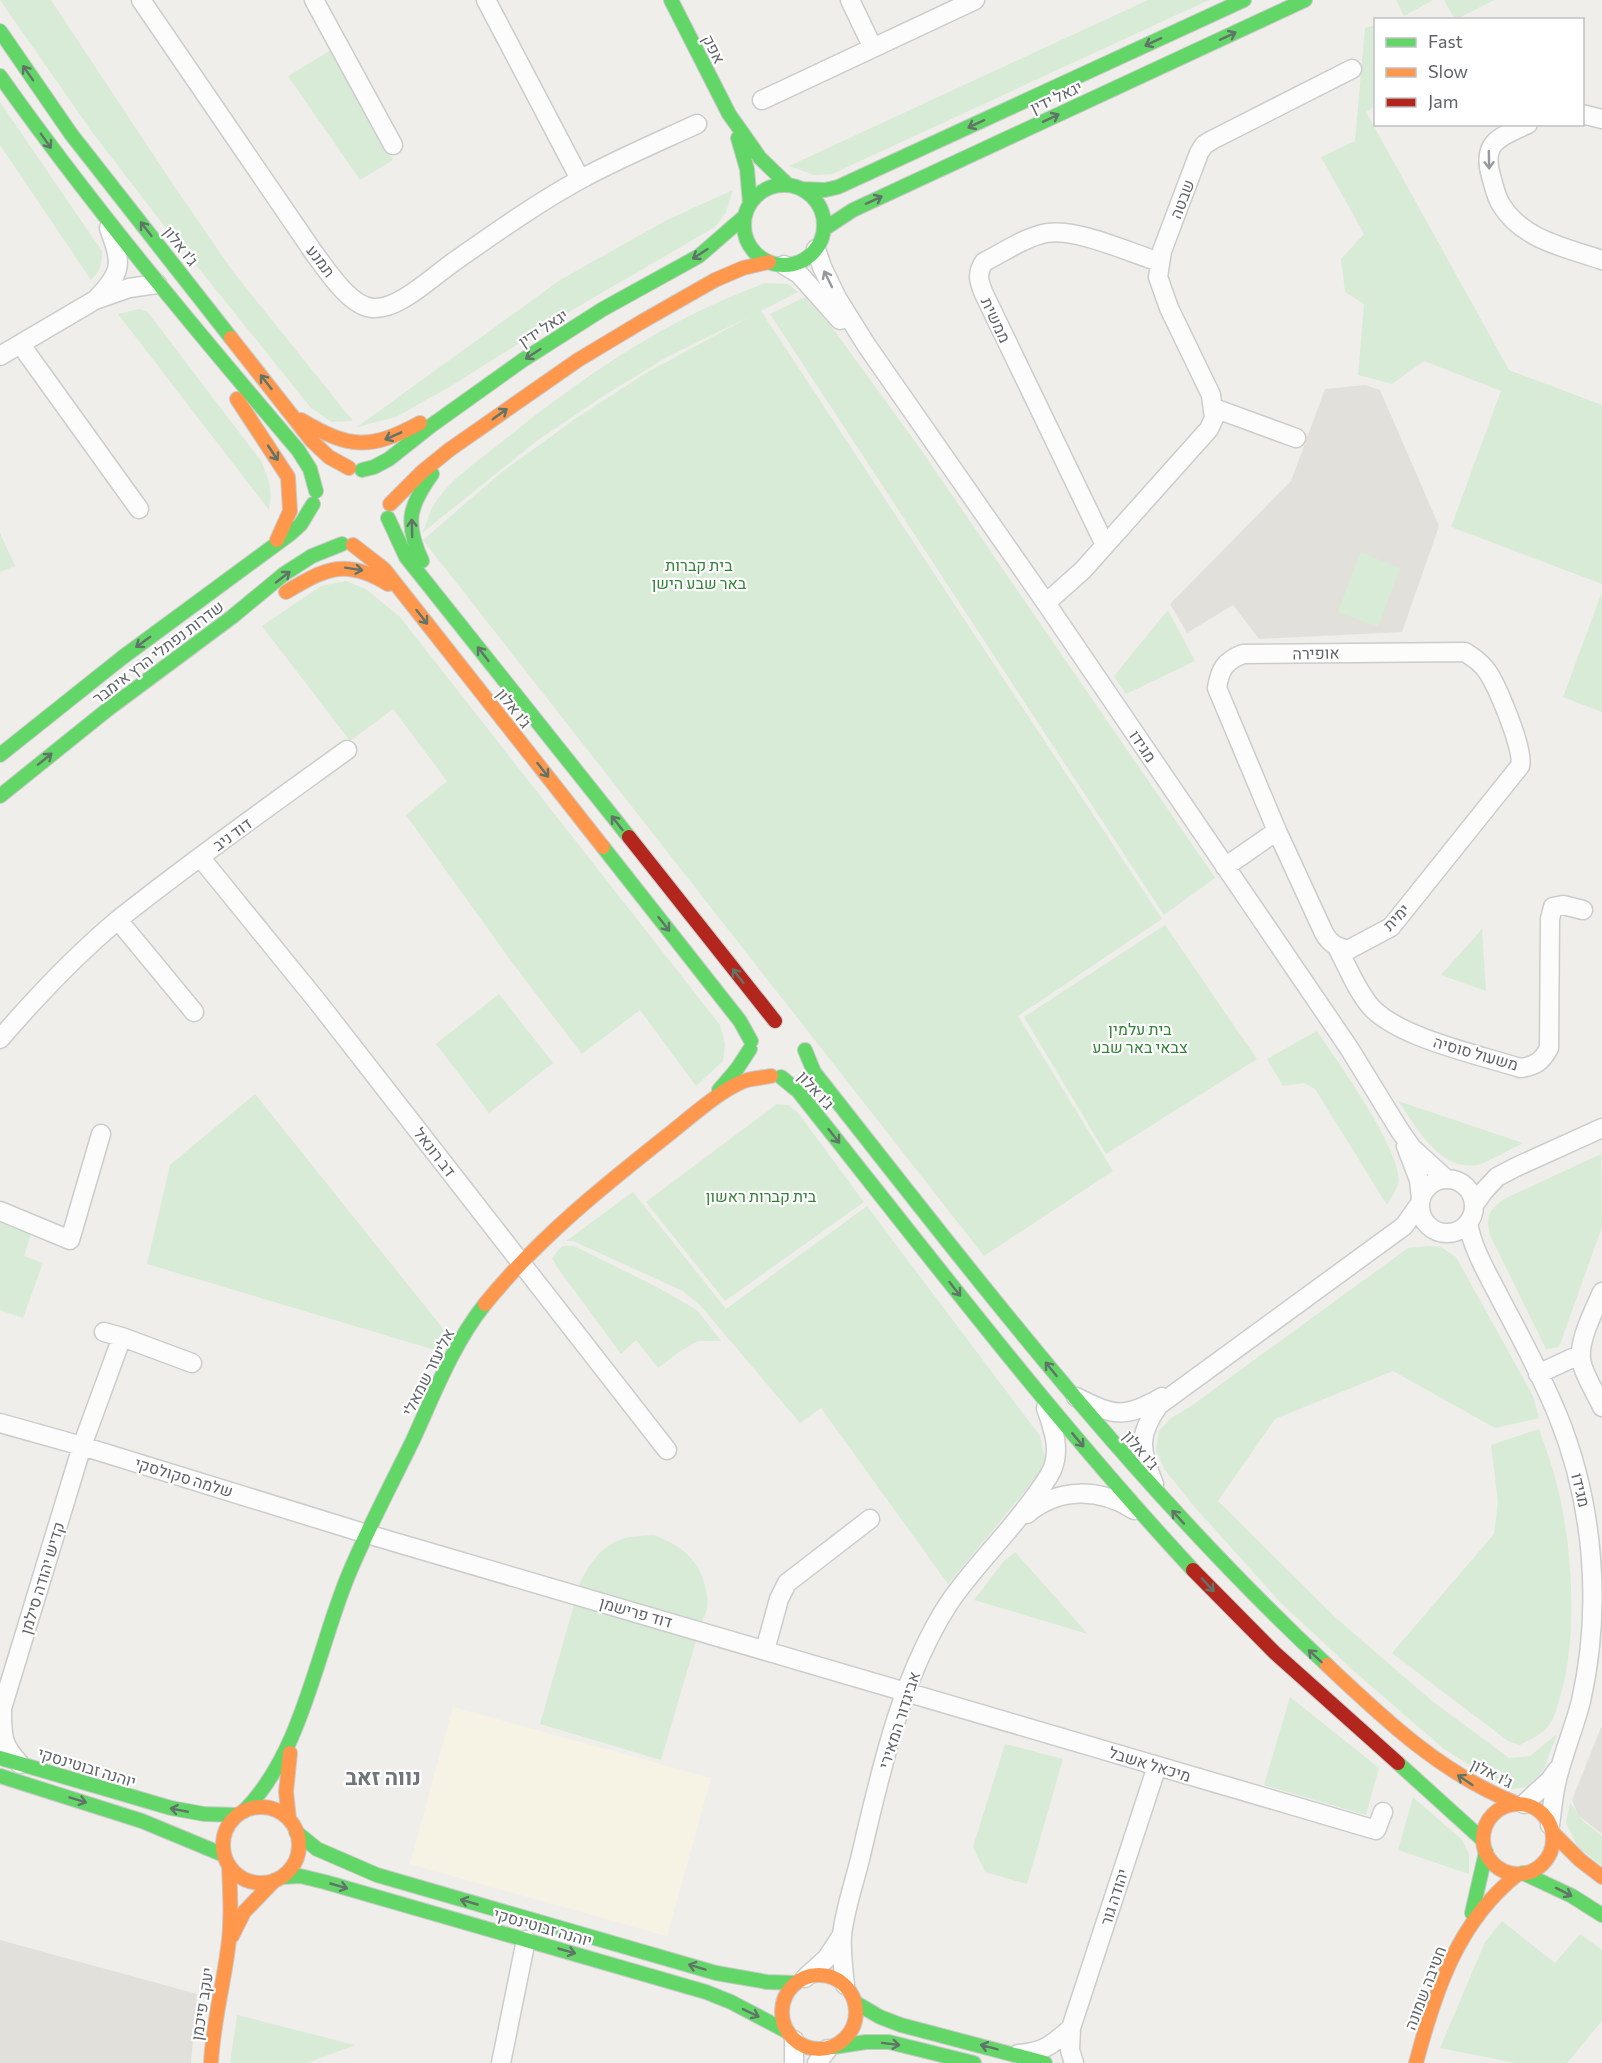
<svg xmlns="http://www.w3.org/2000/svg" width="1602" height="2063" viewBox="0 0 1602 2063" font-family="Commissioner,Heebo,sans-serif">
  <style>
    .commercial { fill: #f7f3e4 }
    .education { fill: #e2e0da }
    .green { fill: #d8ebd6 }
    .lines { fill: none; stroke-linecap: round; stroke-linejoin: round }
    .street-casing { stroke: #cbcccc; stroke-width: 21 }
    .fast-casing { stroke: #cacacb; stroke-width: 16 }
    .slow-casing { stroke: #cacacb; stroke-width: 16 }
    .jam-casing { stroke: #cacacb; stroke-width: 16 }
    .street { stroke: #fdfcfc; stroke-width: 18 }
    .fast { stroke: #63d668; stroke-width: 14 }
    .slow { stroke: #ff974d; stroke-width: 14 }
    .jam { stroke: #b3261e; stroke-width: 14 }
    .oneway { stroke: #607468 }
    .oneway2 { stroke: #96999c }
    .labels { text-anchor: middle; stroke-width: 4.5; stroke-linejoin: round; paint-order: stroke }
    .street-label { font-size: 16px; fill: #5f6368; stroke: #fff }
    .park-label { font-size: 16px; fill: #348238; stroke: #fff }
    .district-label { font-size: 22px; font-weight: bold; fill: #70757a; stroke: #fff }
  </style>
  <rect width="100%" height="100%" fill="#efeeea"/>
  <path class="commercial" d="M453,1707L711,1778L667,1936L410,1864Z"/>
  <path class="education" d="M1365,385L1380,390L1439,526L1402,632L1259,639L1233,605L1187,633L1170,604L1291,481L1325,389Z
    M1602,1725V1834L1578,1815L1572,1800Z
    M0,1940L197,1994L191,2063H0Z"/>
  <path class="green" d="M0,0H51L170,180L234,273L353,421L332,422L311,408L155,214L92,132Z
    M1148,0H1209L832,174L814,175L789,166Z
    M1396,0H1433L1404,16Z
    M1444,0H1494L1455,20Z
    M1375,25V106L1366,112L1509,370L1602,405V584L1451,527L1501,391L1424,361L1392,384L1358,375L1364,304L1345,292L1341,259L1364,234L1321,157L1355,141L1365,28Z
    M331,50L393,160L360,180L288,76Z
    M0,102L102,251C102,264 101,271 91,280L0,145Z
    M733,190L726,212L715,227L574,309L451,386L396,417L357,427L560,280L667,220Z
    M766,283L788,284L798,292L761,311L1162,919L1018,1016L1113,1171L984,1256L423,540L502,472L575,419L646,373L751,316L667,357L605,395L538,440L422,533C427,523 430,509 437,500C452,478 477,462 498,445C579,379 667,318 766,283Z
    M805,297L831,326L919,447L1215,878L1164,915L770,314Z
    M139,309L147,311L261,461C269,480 273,489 269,510L118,314Z
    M0,533L15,566L0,572Z
    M1360,552L1400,568L1378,627L1338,612Z
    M346,581L366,589L400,617L720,1025L725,1044L723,1061L696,1086L640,1010L582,1054L514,965L406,815L447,781L393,709L350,741L262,626L321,586Z
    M1602,592V712L1563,697Z
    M1168,610L1195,661L1126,694L1114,676Z
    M1165,925L1257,1059L1106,1154L1024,1017Z
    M1482,929L1486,991L1441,975Z
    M499,994L553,1063L489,1113L436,1044Z
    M1317,1031C1335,1058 1406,1156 1398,1184C1396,1191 1391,1198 1387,1205L1315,1089L1304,1083L1283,1086L1267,1059Z
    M255,1094L445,1331L435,1350L147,1264L170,1165Z
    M1398,1101L1523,1143C1512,1148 1487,1163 1477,1165C1439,1171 1417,1127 1398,1101Z
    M777,1104L788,1105L798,1113L864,1202L725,1301L646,1202Z
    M1601,1154L1602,1227L1559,1347L1546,1349L1490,1235C1486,1215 1488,1211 1504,1199Z
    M633,1192L726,1309L867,1206L1040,1436L1045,1458L1040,1473L948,1584L821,1408L800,1423L699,1304L683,1291L573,1241H566Z
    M0,1222L31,1234L24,1256L43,1263L23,1318L0,1310Z
    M562,1246H574L655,1286L697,1310L721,1341H698L679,1352L658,1368L636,1340L621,1354L557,1267L552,1258Z
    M1430,1246L1441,1247L1456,1257L1533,1396L1539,1418L1495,1428L1393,1371L1275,1419L1218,1501L1335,1617L1432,1701L1509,1758L1530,1756L1557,1734L1543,1771L1528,1787L1512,1789L1495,1781L1444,1749L1355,1672L1281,1603L1193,1505L1165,1470L1156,1450L1159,1431L1170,1419L1191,1406L1408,1248Z
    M1539,1429C1545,1447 1552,1464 1556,1482C1572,1540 1578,1632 1562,1690C1558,1703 1556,1717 1547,1728C1541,1735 1528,1740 1520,1745L1508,1741L1392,1653L1494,1534L1498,1502L1491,1445Z
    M654,1535C680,1546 698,1557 705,1586C709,1603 709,1608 701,1623L577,1590C587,1567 599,1546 625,1538C634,1536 644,1536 654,1535Z
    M1015,1552L1088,1634L974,1600L1004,1561Z
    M574,1605L696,1641L661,1760L540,1724Z
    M1290,1697L1379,1768L1366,1815L1264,1785Z
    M1005,1744L1063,1759L1027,1884L985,1872L973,1847Z
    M1413,1797L1462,1840L1469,1854V1874L1398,1850Z
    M1570,1803L1583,1821L1602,1836V1866L1578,1847L1566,1823Z
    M1502,1921L1555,1963L1580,1934L1602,1950V2021L1567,2063H1516L1440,2048L1485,1942Z
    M237,2015L355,2045L307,2063H230Z"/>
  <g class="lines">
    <g class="street-casing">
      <path id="street" d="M141,0L314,253C327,270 350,307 373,308C399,310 433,276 455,261C495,233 537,203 581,179C618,159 658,142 697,124
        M314,0L393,145
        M486,0L580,179
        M850,0L873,48
        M762,100L975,0
        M1582,114L1602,119
        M1528,124C1501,137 1481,141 1491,176C1494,186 1496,198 1502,206C1523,240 1567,248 1602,260
        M816,249L822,267L837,298L867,346L1046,603L1349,1048L1400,1131L1412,1148L1446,1179
        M784,265L799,274L840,320
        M98,297C124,270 121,262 109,228
        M21,345L139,509
        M0,356L95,300L129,288L157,284
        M1214,408L1296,438
        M1105,545L984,294C979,282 976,274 984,262C1004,252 1025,237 1047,233C1077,228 1130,253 1160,262
        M1046,603L1083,570L1209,429L1214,418L1211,395L1169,308L1158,277L1162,251L1199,153L1204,145L1212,140L1352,69
        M1465,652C1474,658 1483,664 1489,674C1498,689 1525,751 1520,766L1391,927L1348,950C1337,947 1330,944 1324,933L1277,831L1217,688C1220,669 1225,661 1243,654Z
        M200,857L317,1001L667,1450
        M1225,867L1277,831
        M118,920L194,1012
        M1337,947C1347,966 1357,991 1371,1007C1399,1038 1480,1055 1520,1068C1536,1066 1542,1061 1549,1048L1550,919L1553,907L1563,905L1583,910
        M0,1039C37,996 76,955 119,919C193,860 271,805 347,750
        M1406,1146L1419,1180L1421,1199
        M1420 1206a27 27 0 1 1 54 0a27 27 0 1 1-54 0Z
        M1474,1205L1484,1191L1497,1177L1516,1167L1602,1128
        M0,1211L70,1240L101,1134
        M1468,1223C1473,1251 1489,1276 1502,1302C1522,1339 1542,1377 1558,1416C1594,1505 1602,1608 1581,1701C1574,1729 1562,1756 1556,1784C1553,1797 1552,1811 1550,1825
        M1602,1292C1594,1311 1576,1344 1582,1364C1586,1379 1596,1393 1602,1407
        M122,1337L192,1363
        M1538,1374L1581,1354
        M1076,1397C1114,1416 1124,1419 1162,1397
        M0,1423L82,1446L367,1534L1376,1830L1383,1812
        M1154,1484C1140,1450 1137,1436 1159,1405L1404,1226L1419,1205
        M1027,1514C1059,1487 1100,1488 1134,1510
        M765,1650L779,1599L787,1583L870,1519
        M2,1711C2,1736 2,1745 20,1764
        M0,1715L82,1446L122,1337L104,1332
        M1524,1804L1550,1780L1558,1769
        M805,1978L827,1958L842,1935
        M845,1985C843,1968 841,1952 842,1935C845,1908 855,1881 861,1855C881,1770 901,1677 949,1603C972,1569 1002,1540 1026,1508C1036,1495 1045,1484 1052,1470C1061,1449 1053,1428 1046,1408
        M794,2040V2063
        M1018,2054C1044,2052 1052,2045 1071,2028
        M501,2063L526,1940
        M817,2063L828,2049
        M1074,2063L1070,2050L1071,2028L1157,1766"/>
    </g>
    <g class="fast-casing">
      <path id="fast" d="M671,0L729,114L760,158L788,185
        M0,31L71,134L231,338
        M0,76C92,206 194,328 298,450L310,469L316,491
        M738,138L747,169L750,204
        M744 225a40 40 0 1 1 80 0a40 40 0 1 1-80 0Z
        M802,189L825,190L838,187L1244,0
        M824,229L853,210L1305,0
        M362,470L374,467L389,459L432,425L523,360L603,309L699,256L745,216
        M388,518L406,557L629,837
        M422,561C405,524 408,507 432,474
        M0,755L123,657L290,534L301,524L313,504
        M0,796L107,710L232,617L284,574L312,556L342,544
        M603,847L740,1021L751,1041
        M805,1050L814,1072C977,1279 1134,1485 1327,1665
        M781,1077L798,1091C927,1253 1052,1418 1193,1570
        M719,1090L737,1069L750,1049
        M0,1758L171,1808L204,1814L237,1815
        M1398,1763L1483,1840
        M0,1776L142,1821L224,1855
        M244,1811C302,1753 317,1651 348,1576C367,1530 391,1485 413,1440C434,1394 453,1344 485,1304
        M296,1832L317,1849L377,1875L716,1973L767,1982L796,1983
        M1523,1873L1572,1896L1602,1915
        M282,1877L300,1876L325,1882L706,1992L731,2002L788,2032
        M1472,1913L1486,1852
        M856,2003L880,2017L901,2025L1045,2063
        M833,2047L866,2042H889L974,2063"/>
    </g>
    <g class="slow-casing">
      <path id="slow" d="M231,338L312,441L329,457L349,468
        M237,399L288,477L290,511L277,540
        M301,420C350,449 370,450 420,423
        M390,504L422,472L449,450L578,360L643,321L715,280L743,268L769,262
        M353,545L384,569L603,847
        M286,592C326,568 346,558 388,584
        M485,1304C539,1237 606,1184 673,1131C693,1115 721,1090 744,1081C752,1078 762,1078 771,1076
        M1327,1665C1385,1720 1443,1775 1518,1804
        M1483 1839a35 35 0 1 1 70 0a35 35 0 1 1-70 0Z
        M223 1845a38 38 0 1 1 76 0a38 38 0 1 1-76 0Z
        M289,1819L286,1792L290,1753
        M1553,1833L1580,1860L1602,1877
        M232,1936L244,1912L275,1880
        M782 2012a37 37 0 1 1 74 0a37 37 0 1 1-74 0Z
        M211,2063C213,2023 223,1987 228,1948C232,1920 230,1893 229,1865
        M1416,2063C1435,1991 1458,1921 1518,1874"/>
    </g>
    <g class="jam-casing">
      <path id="jam" d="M629,837L775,1021
        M1193,1570L1275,1653L1398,1763"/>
    </g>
    <use href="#street" class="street"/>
    <use href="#fast" class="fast"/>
    <use href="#slow" class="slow"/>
    <use href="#jam" class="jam"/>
  </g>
  <defs><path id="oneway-shaft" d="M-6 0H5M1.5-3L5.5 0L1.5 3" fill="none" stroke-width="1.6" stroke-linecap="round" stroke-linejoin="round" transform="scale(1.5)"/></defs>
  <g class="oneway">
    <use href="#oneway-shaft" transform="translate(1228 36) rotate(-25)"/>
    <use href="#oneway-shaft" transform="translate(1153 42) rotate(155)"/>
    <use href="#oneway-shaft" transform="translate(28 73) rotate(-125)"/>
    <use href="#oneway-shaft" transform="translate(1051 118) rotate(-25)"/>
    <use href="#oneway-shaft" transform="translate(976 124) rotate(155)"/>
    <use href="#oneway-shaft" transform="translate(46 141) rotate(55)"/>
    <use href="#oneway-shaft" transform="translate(874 200) rotate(-25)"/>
    <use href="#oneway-shaft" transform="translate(146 229) rotate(-128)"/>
    <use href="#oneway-shaft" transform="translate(700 254) rotate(147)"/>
    <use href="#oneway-shaft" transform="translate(533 354) rotate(147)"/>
    <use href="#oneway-shaft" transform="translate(266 382) rotate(-128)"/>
    <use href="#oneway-shaft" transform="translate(500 414) rotate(-36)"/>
    <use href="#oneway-shaft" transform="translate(393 436) rotate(156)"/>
    <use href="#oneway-shaft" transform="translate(273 453) rotate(56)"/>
    <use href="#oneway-shaft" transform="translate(412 528) rotate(-91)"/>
    <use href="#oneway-shaft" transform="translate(354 569) rotate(9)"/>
    <use href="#oneway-shaft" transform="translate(283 577) rotate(-38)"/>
    <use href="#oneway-shaft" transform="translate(422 617) rotate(52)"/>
    <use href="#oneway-shaft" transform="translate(143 642) rotate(144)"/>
    <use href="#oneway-shaft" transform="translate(483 654) rotate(-128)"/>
    <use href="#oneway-shaft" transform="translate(45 759) rotate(-39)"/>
    <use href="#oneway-shaft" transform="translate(543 770) rotate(52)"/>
    <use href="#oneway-shaft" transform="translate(617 823) rotate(-128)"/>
    <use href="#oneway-shaft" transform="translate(664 924) rotate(52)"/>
    <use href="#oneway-shaft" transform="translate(738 976) rotate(-128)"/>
    <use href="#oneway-shaft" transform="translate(834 1136) rotate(52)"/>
    <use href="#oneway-shaft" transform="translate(955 1289) rotate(52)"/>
    <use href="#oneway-shaft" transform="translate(1051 1369) rotate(-129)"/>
    <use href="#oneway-shaft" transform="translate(1078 1440) rotate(50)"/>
    <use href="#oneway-shaft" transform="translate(1178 1517) rotate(-132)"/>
    <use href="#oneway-shaft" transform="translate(1208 1585) rotate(47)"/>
    <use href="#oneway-shaft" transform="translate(1315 1656) rotate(-137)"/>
    <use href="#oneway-shaft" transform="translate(1465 1780) rotate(-146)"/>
    <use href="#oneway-shaft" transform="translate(78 1800) rotate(17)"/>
    <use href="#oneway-shaft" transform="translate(179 1810) rotate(-169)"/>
    <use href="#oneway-shaft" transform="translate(339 1886) rotate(16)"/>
    <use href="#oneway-shaft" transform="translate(1564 1892) rotate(27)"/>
    <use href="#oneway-shaft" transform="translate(469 1902) rotate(-164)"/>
    <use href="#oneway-shaft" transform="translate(567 1951) rotate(16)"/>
    <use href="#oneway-shaft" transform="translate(697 1967) rotate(-163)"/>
    <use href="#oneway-shaft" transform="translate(751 2013) rotate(26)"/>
    <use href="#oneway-shaft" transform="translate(891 2044) rotate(7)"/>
    <use href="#oneway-shaft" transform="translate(989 2047) rotate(-165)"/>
  </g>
  <g class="oneway2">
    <use href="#oneway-shaft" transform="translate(1489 160) rotate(89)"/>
    <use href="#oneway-shaft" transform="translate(828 279) rotate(-116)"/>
  </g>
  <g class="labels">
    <g class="street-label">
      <text transform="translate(714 49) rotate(63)" y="6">אפק</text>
      <text transform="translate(1056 97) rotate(-25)" y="6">יגאל ידין</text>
      <text transform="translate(1182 199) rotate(-69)" y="6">שבטה</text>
      <text transform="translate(181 246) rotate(52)" y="6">ג'ו אלון</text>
      <text transform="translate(321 261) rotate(53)" y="6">תמנע</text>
      <text transform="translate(996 320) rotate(65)" y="6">ממשית</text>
      <text transform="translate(543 328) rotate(-33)" y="6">יגאל ידין</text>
      <text transform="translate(158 652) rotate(-37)" y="6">שדרות נפתלי הרץ אימבר</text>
      <text transform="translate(1316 653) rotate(-1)" y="6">אופירה</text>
      <text transform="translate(514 708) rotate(52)" y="6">ג'ו אלון</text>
      <text transform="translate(1143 746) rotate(56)" y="6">מגידו</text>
      <text transform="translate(232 834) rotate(-36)" y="6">דוד ניב</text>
      <text transform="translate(1396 917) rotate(-46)" y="6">ימית</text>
      <text transform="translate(1476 1053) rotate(16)" y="6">משעול סוסיה</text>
      <text transform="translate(816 1090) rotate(48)" y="6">ג'ו אלון</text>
      <text transform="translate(435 1152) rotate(52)" y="6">דב רונאל</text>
      <text transform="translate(428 1372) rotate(-63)" y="6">אליעזר שמאלי</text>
      <text transform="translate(1141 1450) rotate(50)" y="6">ג'ו אלון</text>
      <text transform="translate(184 1477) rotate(17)" y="6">שלמה סקולסקי</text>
      <text transform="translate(1581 1490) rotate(76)" y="6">מגידו</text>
      <text transform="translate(42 1578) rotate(-73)" y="6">קדיש יהודה סילמן</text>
      <text transform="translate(636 1612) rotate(16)" y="6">דוד פרישמן</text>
      <text transform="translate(899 1720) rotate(-72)" y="6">אביגדור המאירי</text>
      <text transform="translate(1150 1764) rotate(17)" y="6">מיכאל אשבל</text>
      <text transform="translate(87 1767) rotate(17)" y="6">יוהנה זבוטינסקי</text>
      <text transform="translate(1492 1773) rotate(27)" y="6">ג'ו אלון</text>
      <text transform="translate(1114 1897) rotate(-72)" y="6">יהודה גור</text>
      <text transform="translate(543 1927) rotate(16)" y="6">יוהנה זבוטינסקי</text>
      <text transform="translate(1425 1988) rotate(-69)" y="6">חטיבה שמונה</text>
      <text transform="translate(202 2004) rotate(-81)" y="6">יעקב פיכמן</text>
    </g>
    <g class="park-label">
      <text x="699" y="571">בית קברות<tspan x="699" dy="18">באר שבע הישן</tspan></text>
      <text x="1140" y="1035">בית עלמין<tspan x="1140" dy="18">צבאי באר שבע</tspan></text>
      <text x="761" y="1202">בית קברות ראשון</text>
    </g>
    <g class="district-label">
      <text x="383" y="1785">נווה זאב</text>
    </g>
  </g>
  <rect x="1374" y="18" width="210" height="108" fill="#ffffff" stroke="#bfc1c3" stroke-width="1.5"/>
  <rect x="1386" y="38" width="30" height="9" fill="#63d668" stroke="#bfc1c3" stroke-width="1.5"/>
  <text x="1428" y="48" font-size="18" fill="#5f6368">Fast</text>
  <rect x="1386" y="68" width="30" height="9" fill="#ff974d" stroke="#bfc1c3" stroke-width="1.5"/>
  <text x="1428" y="78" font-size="18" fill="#5f6368">Slow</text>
  <rect x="1386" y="98" width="30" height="9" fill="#b3261e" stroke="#bfc1c3" stroke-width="1.5"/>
  <text x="1428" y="108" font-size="18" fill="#5f6368">Jam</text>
</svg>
